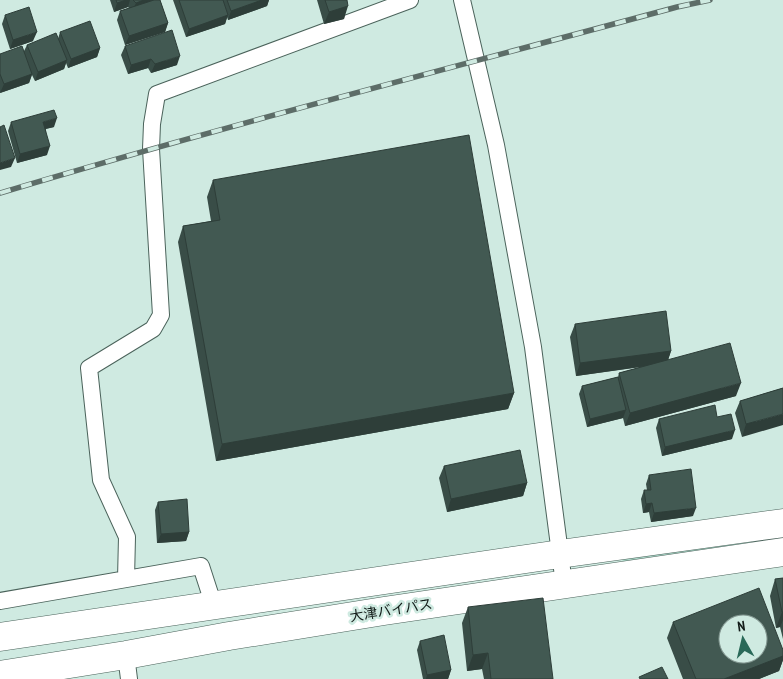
<svg xmlns="http://www.w3.org/2000/svg" width="783" height="679" viewBox="0 0 783 679" font-family="'PT Sans Narrow','Noto Sans JP',sans-serif">
  <style>
    .grass { fill: #aad7c8 }
    .lines { fill: none; stroke-linecap: round; stroke-linejoin: round }
    .minor-casing { stroke: #4b635b; stroke-width: 18 }
    .trunk-casing { stroke: #4b635b; stroke-width: 29 }
    .minor { stroke: #fff; stroke-width: 16 }
    .trunk { stroke: #fff; stroke-width: 28 }
    .rail-casing { stroke: #5d6d68; stroke-width: 5.5 }
    .rail { stroke: #cfeae1; stroke-width: 4; stroke-dasharray: 11; stroke-linecap: butt }
    .wall { fill: #394d47 }
    .shaded-wall { fill: #2e3e39 }
    .building { fill: #425952; stroke: #2e3e39; fill-rule: evenodd }
    .labels { text-anchor: middle; stroke-width: 5; stroke-linejoin: round; paint-order: stroke }
    .street-label { font-size: 14px; fill: #121b18; stroke: #cfeae1 }
  </style>
  <rect width="100%" height="100%" fill="#cfeae1"/>
  <path class="grass" d="M783,534V539L643,558L624,562L622,560L626,556Z"/>
  <g class="lines">
    <g class="minor-casing">
      <path id="minor" d="M462,0L496,145L533,347L564,584
        M126,579L127,537L101,480L89,368L153,329L161,315L151,149L152,124L157,94L410,0
        M0,601L201,566L214,606
        M126,655L129,679"/>
    </g>
    <g class="trunk-casing">
      <path id="trunk" d="M0,637L560,554L783,523
        M0,675L126,655L229,636L384,611L783,552"/>
    </g>
    <use href="#minor" class="minor"/>
    <use href="#trunk" class="trunk"/>
    <g class="rail-casing">
      <path id="rail" d="M0,193C224,126 451,68 677,7L710,0"/>
    </g>
    <use href="#rail" class="rail"/>
  </g>
  <path class="wall" d="M110,0H160L168,23L165,32L125,45L117,20L120,11L129,8L128,7L114,12Z
    M173,0H269L267,6L228,20L227,17L225,24L186,37Z
    M317,0H347L344,19L324,24Z
    M5,15L33,41L10,49L2,24Z
    M60,32L100,48L97,57L68,68L66,63L64,69L35,81L32,75L29,83L0,93V54L24,51L27,45L58,39Z
    M125,46L177,65L151,73L148,68L128,74L121,55Z
    M11,122L54,127L46,129L47,155L17,163L8,131Z
    M213,180L514,393L508,409L216,461L178,242L183,226L211,221L207,197Z
    M575,324L671,351L668,360L736,396L625,426L623,418L587,427L579,394L582,386L618,377L619,373L641,367L576,376L570,337Z
    M783,388L742,437L735,413L740,401Z
    M717,417L732,439L662,456L656,428L659,419Z
    M444,466L527,483L523,496L447,512L439,478Z
    M649,475L693,516L651,522L649,512L643,513L641,499L644,490H647L646,484Z
    M158,502L189,532L186,541L157,543L155,510Z
    M783,578V639L780,627L776,628L770,596L775,579Z
    M468,607L553,679H484L482,669L467,671L462,623Z
    M673,622L783,650V660L779,671L759,679H683L667,638Z
    M420,641L451,670L448,679H423L417,650Z"/>
  <path class="shaded-wall" d="M126,0H130L128,7L114,12L117,3Z
    M144,0H154L132,12L136,3Z
    M262,0H269L267,6L228,20L231,11Z
    M348,6L344,19L324,24L329,12Z
    M228,15L225,24L186,37L189,29Z
    M168,23L165,32L125,45L129,36Z
    M37,32L33,41L10,49L13,40Z
    M100,48L97,57L68,68L71,59Z
    M180,56L177,65L151,73L155,64Z
    M151,59L148,68L128,74L131,65Z
    M67,60L64,69L35,81L38,72Z
    M32,74L29,83L0,93L4,84Z
    M57,118L54,127L40,130L43,122Z
    M50,146L47,155L17,163L20,154Z
    M15,158L11,167L0,170V163Z
    M671,351L667,363L576,376L580,363Z
    M741,383L736,396L625,426L630,413Z
    M514,393L508,409L216,461L222,444Z
    M626,410L623,418L587,427L590,419Z
    M783,414V425L742,437L746,424Z
    M735,430L732,439L662,456L665,447Z
    M527,483L523,496L447,512L451,499Z
    M652,503L649,512L643,513L646,504Z
    M696,508L693,516L651,522L654,513Z
    M189,532L186,541L157,543L161,534Z
    M782,612H783V620L780,627L776,628Z
    M488,653L482,669L467,671L473,655Z
    M783,656V660L779,671L759,679H724Z
    M451,670L448,679H426L427,675Z"/>
  <path class="building" d="M116,0H126L117,3Z
    M133,0H144L136,3Z
    M154,0H160L168,23L129,36L120,11Z
    M179,0H223L228,15L189,29Z
    M227,0H262L231,11Z
    M325,0H347L348,6L329,12Z
    M29,7L37,32L13,40L5,15Z
    M90,21L100,48L71,59L60,32Z
    M172,30L180,56L155,64L151,59L131,65L125,46Z
    M56,33L67,60L38,72L27,45Z
    M22,46L32,74L4,84L0,74V54Z
    M54,110L57,118L43,122L50,146L20,154L11,122Z
    M4,125L15,158L0,163V127Z
    M469,135L514,393L222,444L183,226L220,220L213,180Z
    M666,311L671,351L580,363L575,324Z
    M730,343L741,383L630,413L619,373Z
    M618,377L626,410L590,419L582,386Z
    M783,388V414L746,424L740,401Z
    M715,405L717,417L731,414L735,430L665,447L659,419Z
    M520,450L527,483L451,499L444,466Z
    M691,469L696,508L654,513L652,503L646,504L644,490H651L649,475Z
    M187,499L189,532L161,534L158,502Z
    M783,578V612H782L775,579Z
    M759,588L783,650V656L724,679H696L673,622ZM728,624H758V654H728Z
    M543,598L553,679H491L488,653L473,655L468,607Z
    M444,635L451,670L427,675L420,641Z
    M662,667L668,679H640L639,677Z"/>
  <g class="labels">
    <g class="street-label">
      <text transform="translate(391 610) rotate(-9)" y="5">大津バイパス</text>
    </g>
  </g>
  <g transform="translate(743 639) rotate(352)"><circle r="24" fill="#cfeae1" stroke="#839791"/>
  <path d="M0-4L9 19L0 12L-9 19Z" fill="#296958"/>
  <text y="-8" font-size="14" font-weight="bold" text-anchor="middle" fill="#121b18">N</text>
  </g>
</svg>
